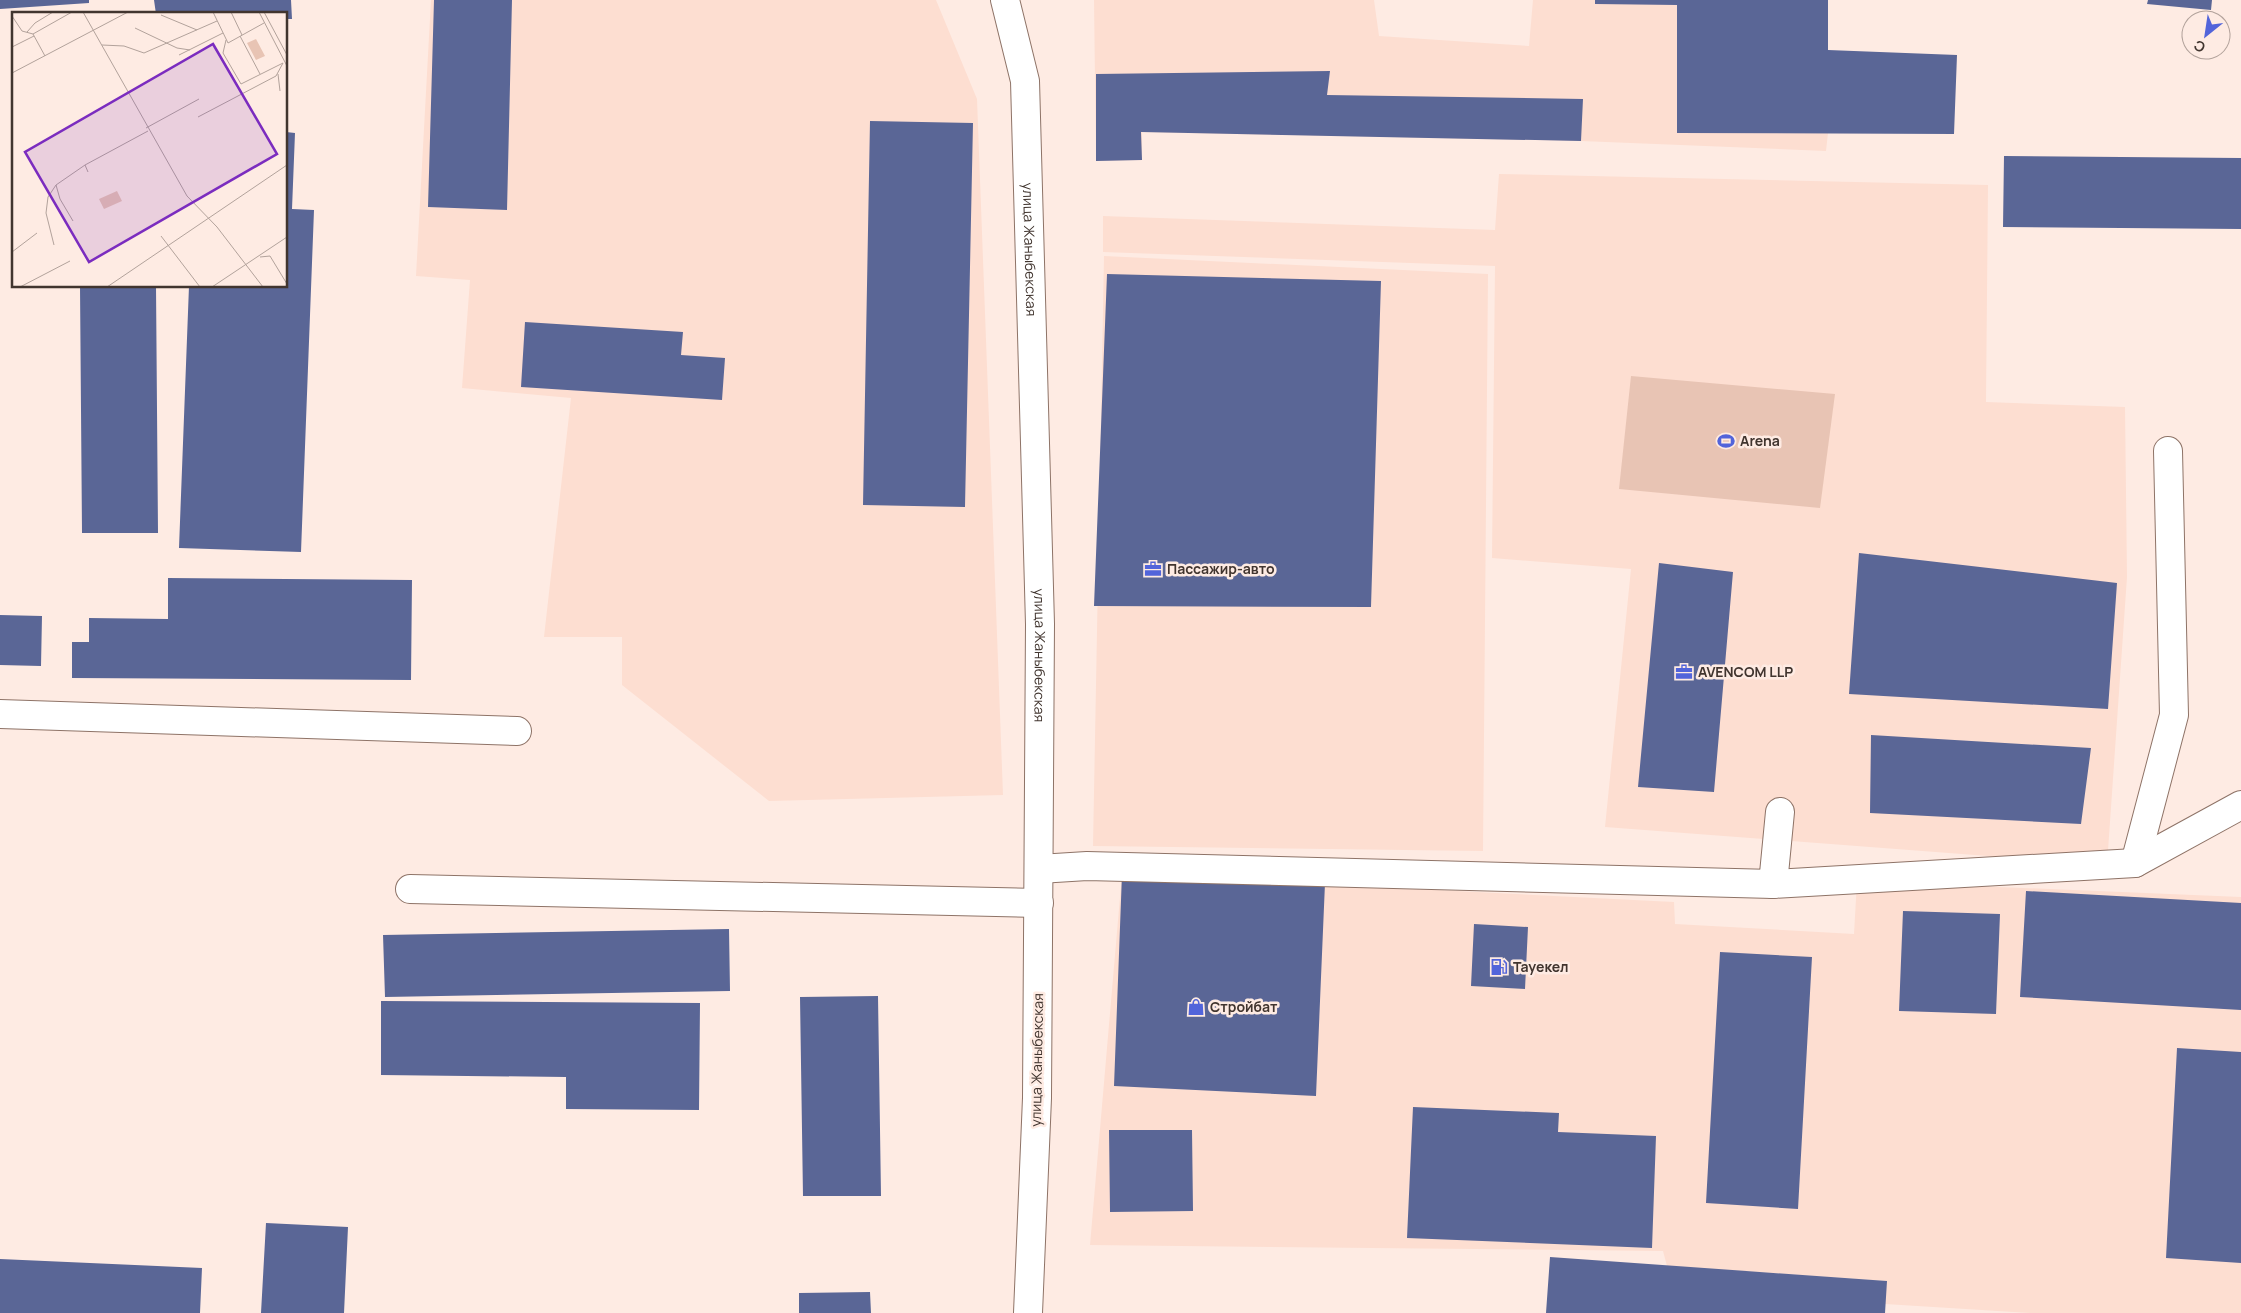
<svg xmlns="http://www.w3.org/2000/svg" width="2241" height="1313" viewBox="0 0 2241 1313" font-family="Manrope,sans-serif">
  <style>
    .built { fill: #fdded1 }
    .green { fill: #e8c4b4 }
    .building { fill: #5a6696 }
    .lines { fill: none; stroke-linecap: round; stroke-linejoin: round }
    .minor-casing { stroke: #8e7367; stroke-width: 30 }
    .minor { stroke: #fff; stroke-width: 28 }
    .labels { text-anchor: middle; stroke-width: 5; stroke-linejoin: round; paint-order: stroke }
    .street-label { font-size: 14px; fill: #41352f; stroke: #feebe3 }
    .poi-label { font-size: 14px; font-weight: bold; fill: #41352f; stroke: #feebe3; text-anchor: start }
    .inset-road { fill: none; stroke: #b2a29b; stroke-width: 1 }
    .view { fill: #7b2cbf; fill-opacity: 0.15; stroke: #7b2cbf; stroke-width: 2.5 }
    .inset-edge { fill: none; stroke: #41352f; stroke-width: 2.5 }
  </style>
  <rect width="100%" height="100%" fill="#feebe3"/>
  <path class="built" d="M431,0H936L977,99L1003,795L769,801L622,685V637H544L571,398L462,388L470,280L416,276Z
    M1094,0H1374L1379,36L1529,46L1533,0H1828V133L1826,151L1581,141L1142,132V160L1096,161Z
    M1499,174L1988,185L1986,402L2125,407L2127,577L2107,865L1605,827L1631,569L1492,558L1495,266L1103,252V216L1495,230Z
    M1104,256L1488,274L1483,851L1093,846Z
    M1122,874L1674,902L1675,924L1854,934L1857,881L2241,897V1313H2030L1885,1304L1886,1281L1667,1266L1663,1251L1090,1245Z"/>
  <path class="green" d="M1631,376L1835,394L1820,508L1619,489Z"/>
  <path class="building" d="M0,0H89V3L0,9Z
    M154,0H291L292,19H286V14H156Z
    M434,0H512L507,210L428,207Z
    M1595,0H1828V50L1957,55L1954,134L1677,133V5L1595,4Z
    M2148,0H2212L2211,10L2147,4Z
    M1330,71L1327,95L1583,99L1581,141L1141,132L1142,160L1096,161V74Z
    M870,121L973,123L965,507L863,505Z
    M286,132L295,133L292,209L314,210L301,552L179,548L189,286H286Z
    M2004,156L2241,158V229L2003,227Z
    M1107,274L1381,281L1371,607L1094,606Z
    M80,286H156L158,533H82Z
    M525,322L683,332L681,355L725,358L722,400L521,387Z
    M1859,553L2117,583L2108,709L1849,694Z
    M1659,563L1733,572L1714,792L1638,787Z
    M168,578L412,580L411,680L72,678V642H89V618L168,619Z
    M0,615L42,616L41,666L0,665Z
    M1871,735L2091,748L2081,824L1870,813Z
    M1122,874L1325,883L1316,1096L1114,1086Z
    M2026,891L2241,903V1010L2020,997Z
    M1903,911L2000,914L1996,1014L1899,1011Z
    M1474,924L1528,927L1525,989L1471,986Z
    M729,929L730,991L385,997L383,935Z
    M1720,952L1812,957L1798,1209L1706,1203Z
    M878,996L881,1196H803L800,997Z
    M381,1001L700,1003L699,1110L566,1109V1077L381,1075Z
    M2177,1048L2241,1052V1263L2166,1258Z
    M1413,1107L1559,1113L1558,1132L1656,1136L1652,1248L1407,1238Z
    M1109,1130H1192L1193,1211L1110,1212Z
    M266,1223L348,1227L344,1313H261Z
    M1550,1257L1887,1281L1885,1313H1546Z
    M0,1259L202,1268L200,1313H0Z
    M870,1292L871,1313H799V1293Z"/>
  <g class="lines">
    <g class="minor-casing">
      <g id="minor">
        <path id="s1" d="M1005,0L1025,81L1040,624L1037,1098L1028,1313"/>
        <path d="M0,714L517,731"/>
        <path d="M2135,863L2174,715L2168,451"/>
        <path d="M1039,869L1087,866L1773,884L1780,812"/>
        <path d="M1773,884L2135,863L2241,805"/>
        <path d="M410,889L1039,903"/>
      </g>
    </g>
    <use href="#minor" class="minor"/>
  </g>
  <defs>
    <g id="stadium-bare" transform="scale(1.35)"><path d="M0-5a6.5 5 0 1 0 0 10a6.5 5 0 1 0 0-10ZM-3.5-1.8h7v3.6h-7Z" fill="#5264da" stroke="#feebe3" stroke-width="2.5" paint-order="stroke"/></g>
    <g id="office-bare" transform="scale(1.35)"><path d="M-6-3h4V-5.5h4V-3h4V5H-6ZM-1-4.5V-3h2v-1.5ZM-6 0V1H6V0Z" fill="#5264da" stroke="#feebe3" stroke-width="2.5" paint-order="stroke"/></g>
    <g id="fuel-bare" transform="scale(1.35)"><path d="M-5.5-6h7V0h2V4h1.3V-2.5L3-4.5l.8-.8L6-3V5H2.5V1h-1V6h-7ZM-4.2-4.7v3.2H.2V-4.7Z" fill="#5264da" stroke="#feebe3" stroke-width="2.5" paint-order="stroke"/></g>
    <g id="shop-bare" transform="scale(1.35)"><path d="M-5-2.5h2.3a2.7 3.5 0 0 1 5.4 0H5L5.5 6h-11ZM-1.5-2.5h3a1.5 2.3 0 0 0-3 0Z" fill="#5264da" stroke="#feebe3" stroke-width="2.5" paint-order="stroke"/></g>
  </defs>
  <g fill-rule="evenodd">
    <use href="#stadium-bare" x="1726" y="441"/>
    <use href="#office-bare" x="1153" y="569"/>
    <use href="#office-bare" x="1684" y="672"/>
    <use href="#fuel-bare" x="1499" y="967"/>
    <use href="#shop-bare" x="1196" y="1007"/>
  </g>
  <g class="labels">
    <g class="street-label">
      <text dy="5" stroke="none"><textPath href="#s1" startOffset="252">улица Жаныбекская</textPath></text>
      <text dy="5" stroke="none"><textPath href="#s1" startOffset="658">улица Жаныбекская</textPath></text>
      <text transform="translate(1037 1060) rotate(-89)" y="5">улица Жаныбекская</text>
    </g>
    <g class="poi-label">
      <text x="1740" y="446">Arena</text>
      <text x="1167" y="574">Пассажир-авто</text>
      <text x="1698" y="677">AVENCOM LLP</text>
      <text x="1513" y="972">Тауекел</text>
      <text x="1210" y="1012">Стройбат</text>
    </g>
  </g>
  <g transform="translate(12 12)">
    <rect width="275" height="275" fill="#feebe3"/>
    <path d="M244,27L253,44L244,48L235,31ZM105,179L110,189L92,197L87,187Z" fill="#e8c4b4"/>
    <path class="inset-road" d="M71,0L175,184L205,215L251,275M201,0L216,31L252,11M219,0L230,23M247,0L275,54M252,0L275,43M149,3L185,18M0,4L10,19L21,22L33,44M123,16L165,36L178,38M15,20L23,11L41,0M21,22L60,0M228,24L248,62M214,28L211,41L229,72L271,51M90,33L112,34L132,41L205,9M0,35L22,24M167,43L211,21M0,61L116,0M266,62L268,79M186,105L264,64L271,51M134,116L187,87M76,160L73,153L136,119M44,173L48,187L61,209M149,224L188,275M42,233L34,201L36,185L44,173L73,153M0,240L25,221M248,245L258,244L275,272M8,275L58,249M95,275L275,153M200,275L275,225"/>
    <path class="view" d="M201,32L265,142L77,250L13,140Z"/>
    <rect width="275" height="275" class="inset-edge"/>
  </g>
  <g transform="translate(2206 35) rotate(210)"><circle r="24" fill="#feebe3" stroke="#b2a29b"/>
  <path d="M0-4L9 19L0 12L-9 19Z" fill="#5264da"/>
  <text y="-8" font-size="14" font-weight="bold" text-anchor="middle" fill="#41352f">С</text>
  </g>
</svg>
